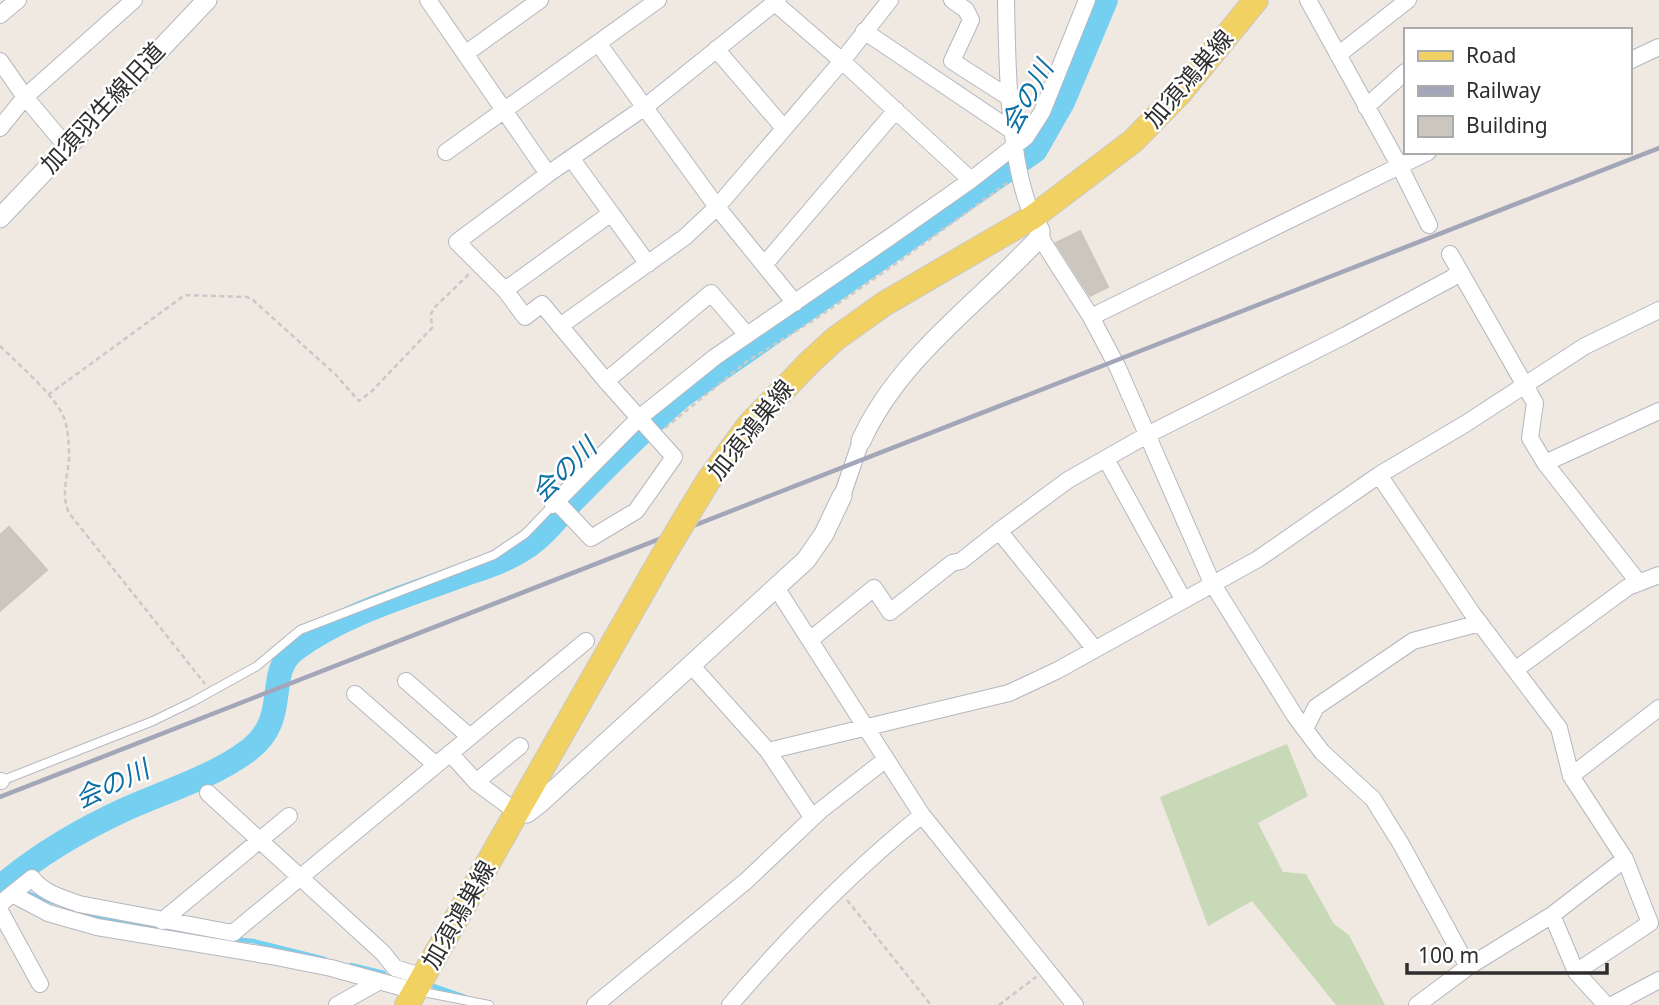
<svg xmlns="http://www.w3.org/2000/svg" width="1659" height="1005" viewBox="0 0 1659 1005" font-family="'Noto Sans','Noto Sans JP',sans-serif">
  <style>
    .cemetery { fill: #c8d9b8 }
    .lines { fill: none; stroke-linecap: round; stroke-linejoin: round }
    .stream { stroke: #75cff0; stroke-width: 4.5 }
    .river { stroke: #75cff0; stroke-width: 24 }
    .building { fill: #cbc7bf; stroke: #cbc5ba; stroke-width: 2 }
    .service-casing { stroke: #b4b7c1; stroke-width: 10 }
    .minor-casing { stroke: #b4b7c1; stroke-width: 18 }
    .tertiary-casing { stroke: #b4b7c1; stroke-width: 21 }
    .primary-casing { stroke: #c9c9c9; stroke-width: 26 }
    .path { stroke: #c9c9c9; stroke-width: 2.5; stroke-dasharray: 5 3.5; stroke-linecap: butt }
    .service { stroke: #fff; stroke-width: 8 }
    .minor { stroke: #fff; stroke-width: 16 }
    .tertiary { stroke: #fff; stroke-width: 19 }
    .primary { stroke: #f2d163; stroke-width: 24 }
    .rail { stroke: #a3a6b8; stroke-width: 4.5 }
    .primary-bridge-casing { stroke: #c9c9c9; stroke-width: 26; stroke-linecap: butt }
    .primary-bridge { stroke: #f2d163; stroke-width: 24 }
    .labels { text-anchor: middle; stroke-width: 5; stroke-linejoin: round; paint-order: stroke }
    .street-label { font-size: 24px; fill: #2e2e2e; stroke: #fff }
    .water-label { font-size: 26px; font-style: italic; fill: #0d6fa3; stroke: #fff }
  </style>
  <rect width="100%" height="100%" fill="#efe9e1"/>
  <path class="cemetery" d="M1287,744L1308,796L1258,823L1283,872L1306,874L1334,924L1349,935L1385,1005H1336L1252,901L1208,926L1160,797Z"/>
  <g class="lines">
    <path class="stream" d="M12,876L27,893L55,903
      M73,910L90,916L223,939
      M231,939L253,941L325,959
      M351,965L384,973
      M433,986L465,997"/>
    <path class="river" d="M0,887C39,854 80,830 126,809C166,791 213,777 249,750C292,717 263,673 296,649C344,614 404,597 460,576C483,568 507,561 527,547C544,536 558,517 572,502C608,466 643,429 682,396L1035,151L1063,102L1106,0"/>
  </g>
  <path class="building" d="M1080,231L1108,287L1090,296L1056,243Z
    M9,527L47,570L0,611V535Z"/>
  <g class="lines">
    <g class="service-casing">
      <path id="service" d="M1,781L153,721L192,702L257,666L300,630L494,555L525,534L553,505
        M418,991L489,1005"/>
    </g>
    <g class="minor-casing">
      <path id="minor" d="M428,0L548,174
        M952,0L966,10L971,20L952,61L1005,95L1011,97
        M1006,0C1007,62 1008,162 1033,217
        M1308,0L1399,165L1429,225
        M775,3L842,61L971,180
        M0,15L18,0
        M864,31L1014,132
        M598,43L717,207L795,303
        M716,49L783,127
        M465,54L540,0
        M1338,55L1408,0
        M0,61L25,97L67,147
        M1629,61L1659,47
        M1366,107L1405,72
        M0,128L25,97L134,0
        M446,152L658,0
        M571,158L648,264
        M1040,237L1091,317L1118,368L1212,583L1295,716L1322,752L1373,799L1401,844L1468,967
        M1450,254L1535,403L1530,438L1545,463L1639,583
        M764,265L896,110
        M505,290L610,214
        M1091,317L1428,152
        M560,326L685,237L717,207L842,61L890,0
        M606,381L711,293L747,335
        M1106,459L1183,599
        M1545,463L1659,411
        M1379,475L1472,613L1559,728L1571,776L1625,859L1650,923L1576,972
        M842,496L861,441
        M556,501L591,538L636,511L674,457L606,381L542,304L525,317L505,290L457,242L548,174L645,107L778,0
        M553,505L639,418L715,357L890,237L971,180L1026,137L1042,112L1087,0
        M777,589L922,815L1075,1005
        M810,640L874,588L890,612L952,563L961,561L999,531
        M1094,648L999,531L1068,480L1147,435L1346,335L1452,278L1460,271
        M691,665L768,751L812,817
        M1515,670L1628,587L1659,575
        M406,681L470,737
        M355,694L436,765
        M1305,729L1316,707L1413,641L1480,623
        M768,751L1009,693L1058,670L1258,559L1379,475L1465,424L1585,346L1659,310
        M450,753L476,782L518,813
        M1571,776L1659,708
        M0,781H1
        M476,782L520,746
        M208,793L383,953L395,968L424,977
        M12,894L32,878C43,893 63,898 79,904L233,933L586,641
        M0,904L12,894L48,913L97,927L271,956L331,968L415,991
        M0,911L40,984
        M1552,915L1576,972L1606,1005
        M162,921L289,816
        M337,1005L378,982
        M595,1005L746,881L821,810L885,760
        M730,1005C789,936 851,872 922,815
        M1417,1005L1468,967L1552,915L1625,859
        M1612,1005L1659,980"/>
    </g>
    <g class="tertiary-casing">
      <path id="tertiary" d="M0,218L207,0
        M861,441C899,357 979,303 1040,237V231L1033,217
        M518,813H527L540,803L806,560L824,534L842,496"/>
    </g>
    <g class="primary-casing">
      <path id="primary" d="M691,509L708,481L749,425L810,362L835,339L884,304L1033,217L1133,141L1179,94L1256,0
        M407,1005L664,554"/>
    </g>
    <path class="path" d="M0,346C17,363 56,396 64,418C69,431 69,447 69,461C67,478 61,497 69,513L205,684
      M48,395L185,295L247,297L253,300L335,374L359,401L371,392L432,328L431,314L434,308L469,274
      M665,428L746,362L817,318L894,265L1007,183
      M847,900L931,1005
      M999,1005L1036,977"/>
    <use href="#service" class="service"/>
    <use href="#minor" class="minor"/>
    <use href="#tertiary" class="tertiary"/>
    <use href="#primary" class="primary"/>
    <path class="rail" d="M0,797L1659,148"/>
    <g class="primary-bridge-casing">
      <path id="primary-bridge" d="M664,554L691,509"/>
    </g>
    <use href="#primary-bridge" class="primary-bridge"/>
  </g>
  <g class="labels">
    <g class="street-label">
      <text transform="translate(1189 79) rotate(-49)" y="8">加須鴻巣線</text>
      <text transform="translate(103 108) rotate(-47)" y="8">加須羽生線旧道</text>
      <text transform="translate(751 430) rotate(-51)" y="8">加須鴻巣線</text>
      <text transform="translate(459 915) rotate(-60)" y="8">加須鴻巣線</text>
    </g>
    <g class="water-label">
      <text transform="translate(1027 97) rotate(-61)" y="9">会の川</text>
      <text transform="translate(564 470) rotate(-44)" y="9">会の川</text>
      <text transform="translate(112 784) rotate(-25)" y="9">会の川</text>
    </g>
  </g>
  <rect x="1404" y="28" width="228" height="126" fill="#ffffff" stroke="#ababab" stroke-width="2"/>
  <rect x="1418" y="51" width="35" height="10" fill="#f2d163" stroke="#ababab" stroke-width="2"/>
  <text x="1466" y="63" font-size="21" fill="#2e2e2e">Road</text>
  <rect x="1418" y="86" width="35" height="10" fill="#a3a6b8" stroke="#ababab" stroke-width="2"/>
  <text x="1466" y="98" font-size="21" fill="#2e2e2e">Railway</text>
  <rect x="1418" y="116" width="35" height="21" fill="#cbc7bf" stroke="#ababab" stroke-width="2"/>
  <text x="1466" y="133" font-size="21" fill="#2e2e2e">Building</text>
  <path d="M1407 963v10h200v-10" fill="none" stroke="#2e2e2e" stroke-width="3.5"/>
  <text x="1418" y="963" font-size="21" fill="#2e2e2e" stroke="#ffffff" stroke-width="5" paint-order="stroke">100 m</text>
</svg>
